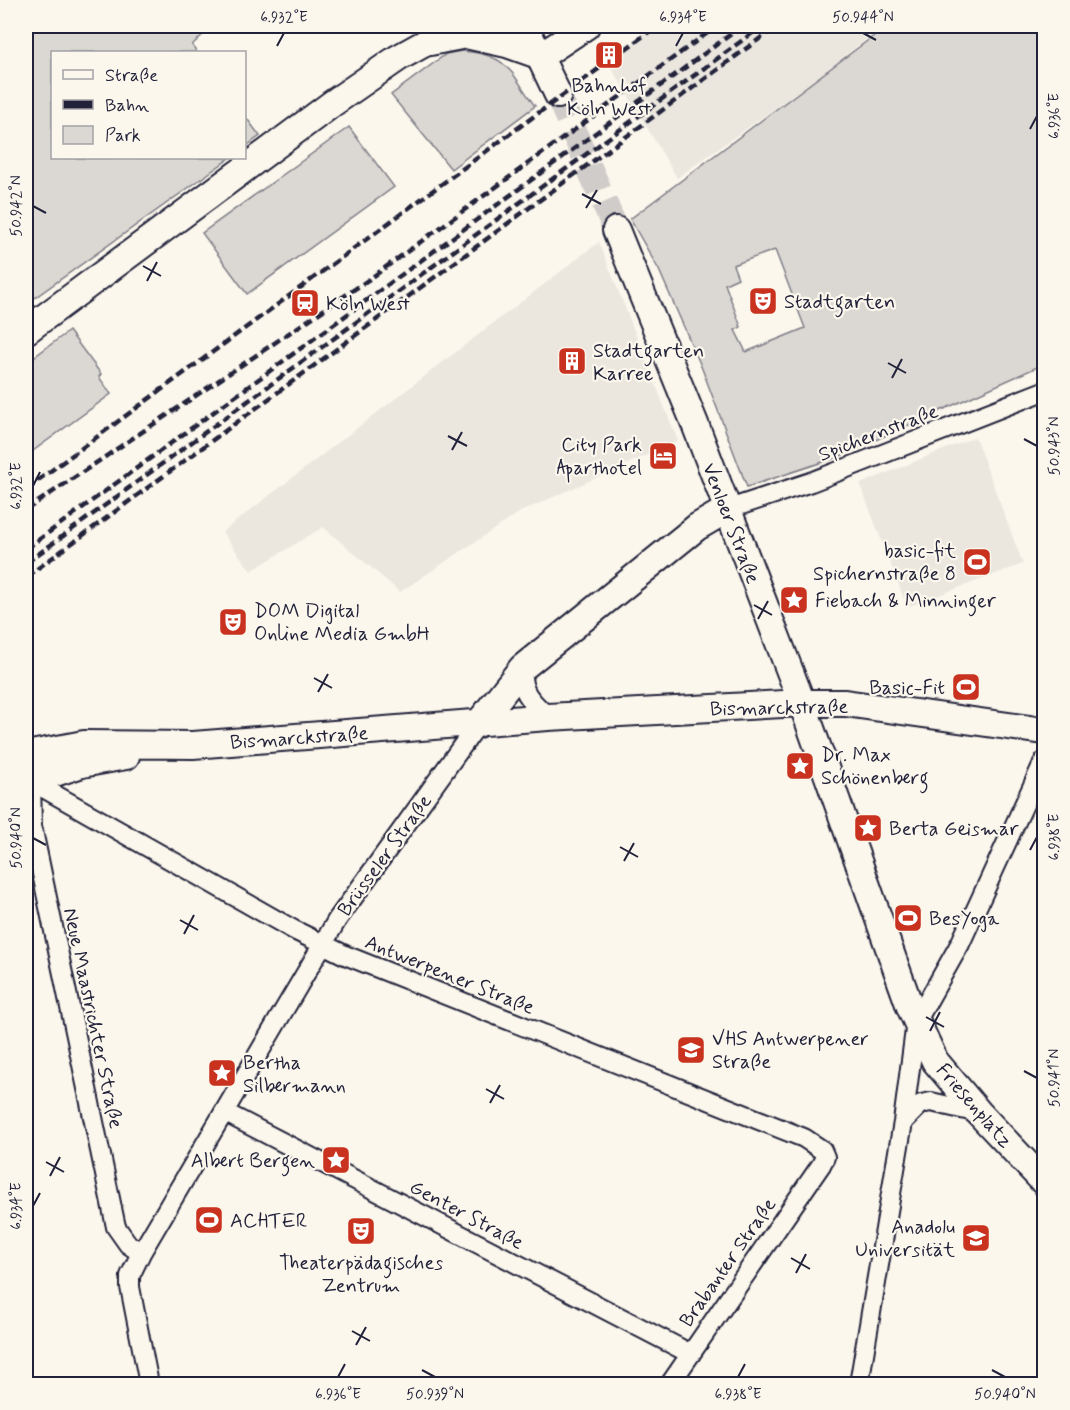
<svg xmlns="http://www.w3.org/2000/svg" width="1070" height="1410" viewBox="0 0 1070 1410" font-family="Mynerve,sans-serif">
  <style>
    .built { fill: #ebe7df }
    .green { fill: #dbd8d3; stroke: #7e7d87; stroke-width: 1.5; fill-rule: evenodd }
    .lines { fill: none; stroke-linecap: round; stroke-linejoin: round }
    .secondary-tunnel { stroke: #d0ccc9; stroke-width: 26; stroke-dasharray: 26 13; stroke-linecap: butt }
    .street-casing { stroke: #22223b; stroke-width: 22 }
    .secondary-casing { stroke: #22223b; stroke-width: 30 }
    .street { stroke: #fbf7ec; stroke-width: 18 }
    .secondary { stroke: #fbf7ec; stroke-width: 26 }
    .rail { stroke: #22223b; stroke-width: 4.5; stroke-dasharray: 9 4.5; stroke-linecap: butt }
    .ticks { fill: none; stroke: #22223b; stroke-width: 2 }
    .labels { text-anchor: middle; stroke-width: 4.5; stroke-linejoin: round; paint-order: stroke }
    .poi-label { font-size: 20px; fill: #22223b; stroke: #fbf7ec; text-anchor: start }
    .street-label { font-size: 20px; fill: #22223b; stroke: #fbf7ec }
    .neatline { fill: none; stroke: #22223b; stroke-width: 2 }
    .ticks-label { font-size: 15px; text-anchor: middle; fill: #22223b }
  </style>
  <rect width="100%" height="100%" fill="#fbf7ec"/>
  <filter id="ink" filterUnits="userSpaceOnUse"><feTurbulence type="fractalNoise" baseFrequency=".0167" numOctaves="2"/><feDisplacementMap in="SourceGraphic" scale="12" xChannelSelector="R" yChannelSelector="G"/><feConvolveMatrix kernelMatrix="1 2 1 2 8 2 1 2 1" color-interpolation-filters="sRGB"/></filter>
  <g filter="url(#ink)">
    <path class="built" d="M654,26H883L809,84L677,178L608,62Z
      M599,242L678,441L520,512L400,592L323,527L251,571L222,532Z
      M975,437L1023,564L907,607L860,484Z"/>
    <path class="green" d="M26,26H207L209,29L192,45L197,52H52V158H230L26,304Z
      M887,26H1044V364L838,457L747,487L701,366L659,270L630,219ZM775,250L805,328L746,352L735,330L741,327L725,284L738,278L733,265Z
      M462,51C509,55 509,70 535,106L451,169L391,95L446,54Z
      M245,116L260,136L245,147H244Z
      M349,127L394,187L247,294L202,233Z
      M69,331L101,374L99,377L111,394L26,456V363Z"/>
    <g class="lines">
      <path class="secondary-tunnel" d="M558,95L616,230"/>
      <g class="street-casing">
        <path id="street" d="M726,510L811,482L1044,391
          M522,668C520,692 531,701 548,717
          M224,1112L691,1354
          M903,1122L921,1104L931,1102L979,1113
          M141,1253L128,1244L116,1227L32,826L31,781L294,930L345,955L804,1138L822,1150L825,1157L821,1165L670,1384
          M149,1384L130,1287V1276L141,1253L337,920L478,724
          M859,1384L903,1122L916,1022L960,944L1044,761"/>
      </g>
      <g class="secondary-casing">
        <path id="secondary" d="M525,26L558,95
          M541,56L586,26
          M616,230L695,424L802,703L910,1007L935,1061L979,1113L1044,1182
          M26,331L333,103L398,58L425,43L466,35L507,44L541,56
          M478,724L522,668L697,527L726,510
          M26,755L84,744L193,745L548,717L802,703H845L1044,731
          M31,781L82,764L126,756"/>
      </g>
      <use href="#street" class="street"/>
      <use href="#secondary" class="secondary"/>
      <path class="rail" d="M26,489L657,26
        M26,510L371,278L717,26
        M26,549L742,26
        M26,563L762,26
        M26,577L777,26"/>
    </g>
  </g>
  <path class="ticks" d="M863,33L876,40M277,46L284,33M676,46L683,33M1030,129L1037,116M582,194L601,204M33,206L46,213M586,208L597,190M143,266L161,276M147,281L157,262M888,363L906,373M892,378L902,359M448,436L467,446M1024,439L1037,446M452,450L462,432M33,486L40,472M754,605L772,615M758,619L768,601M314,678L332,688M318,692L328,674M33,838L46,845M620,847L638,857M1030,850L1037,837M624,861L634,843M180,920L198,930M184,934L194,915M926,1017L944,1027M930,1031L940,1012M1024,1071L1037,1078M486,1089L504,1099M490,1103L500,1085M46,1162L64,1172M50,1176L60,1157M33,1206L40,1193M791,1258L810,1269M796,1273L806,1254M352,1331L370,1341M356,1345L366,1327M422,1370L435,1377M992,1370L1005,1377M338,1377L345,1364M738,1377L745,1364"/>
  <defs>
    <g id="building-square" transform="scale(1.5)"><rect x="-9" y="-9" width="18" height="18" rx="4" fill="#c8321e" stroke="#fbf7ec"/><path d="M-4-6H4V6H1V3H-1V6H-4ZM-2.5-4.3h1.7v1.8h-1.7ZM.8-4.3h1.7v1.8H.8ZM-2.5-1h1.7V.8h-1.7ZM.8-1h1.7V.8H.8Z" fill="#fff"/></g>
    <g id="theatre-square" transform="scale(1.5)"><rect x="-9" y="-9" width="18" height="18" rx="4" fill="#c8321e" stroke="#fbf7ec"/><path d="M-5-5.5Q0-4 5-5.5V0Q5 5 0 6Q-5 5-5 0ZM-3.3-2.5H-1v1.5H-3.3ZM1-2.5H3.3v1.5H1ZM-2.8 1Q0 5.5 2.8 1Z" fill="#fff"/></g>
    <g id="station-square" transform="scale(1.5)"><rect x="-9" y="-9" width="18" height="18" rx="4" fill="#c8321e" stroke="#fbf7ec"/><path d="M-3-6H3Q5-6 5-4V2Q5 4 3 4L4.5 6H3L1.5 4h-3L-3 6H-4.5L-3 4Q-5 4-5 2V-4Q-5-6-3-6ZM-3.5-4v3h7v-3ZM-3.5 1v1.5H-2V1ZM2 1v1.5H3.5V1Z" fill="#fff"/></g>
    <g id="hotel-square" transform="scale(1.5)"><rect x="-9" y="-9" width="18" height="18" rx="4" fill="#c8321e" stroke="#fbf7ec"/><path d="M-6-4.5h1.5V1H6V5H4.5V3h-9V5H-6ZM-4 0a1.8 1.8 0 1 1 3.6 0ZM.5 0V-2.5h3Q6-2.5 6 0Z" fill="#fff"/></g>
    <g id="stadium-square" transform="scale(1.5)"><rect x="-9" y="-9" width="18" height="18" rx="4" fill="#c8321e" stroke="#fbf7ec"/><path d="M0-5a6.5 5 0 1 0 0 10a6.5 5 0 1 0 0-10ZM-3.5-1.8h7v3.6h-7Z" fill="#fff"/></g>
    <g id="sight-square" transform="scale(1.5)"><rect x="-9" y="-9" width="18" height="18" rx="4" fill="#c8321e" stroke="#fbf7ec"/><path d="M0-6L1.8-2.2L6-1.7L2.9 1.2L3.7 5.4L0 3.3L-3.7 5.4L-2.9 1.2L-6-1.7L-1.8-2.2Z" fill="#fff"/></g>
    <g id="school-square" transform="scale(1.5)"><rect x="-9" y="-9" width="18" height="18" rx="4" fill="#c8321e" stroke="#fbf7ec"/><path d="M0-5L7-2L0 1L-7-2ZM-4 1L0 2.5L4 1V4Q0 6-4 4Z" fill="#fff"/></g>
    <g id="university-square" transform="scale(1.5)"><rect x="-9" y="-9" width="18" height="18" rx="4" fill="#c8321e" stroke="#fbf7ec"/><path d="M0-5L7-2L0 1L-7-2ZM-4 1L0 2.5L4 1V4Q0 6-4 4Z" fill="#fff"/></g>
  </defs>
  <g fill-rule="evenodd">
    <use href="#building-square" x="609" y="55"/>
    <use href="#theatre-square" x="763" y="301"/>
    <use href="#station-square" x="305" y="303"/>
    <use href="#building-square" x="572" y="361"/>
    <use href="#hotel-square" x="663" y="456"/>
    <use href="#stadium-square" x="977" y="562"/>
    <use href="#sight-square" x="794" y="600"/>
    <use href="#theatre-square" x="233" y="622"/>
    <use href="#stadium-square" x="966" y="687"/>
    <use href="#sight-square" x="800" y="766"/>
    <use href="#sight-square" x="868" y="828"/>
    <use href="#stadium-square" x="908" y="918"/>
    <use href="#school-square" x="691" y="1050"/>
    <use href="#sight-square" x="222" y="1073"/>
    <use href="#sight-square" x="336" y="1160"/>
    <use href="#stadium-square" x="209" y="1220"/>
    <use href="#theatre-square" x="361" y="1231"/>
    <use href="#university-square" x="976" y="1238"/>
  </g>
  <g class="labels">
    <g class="poi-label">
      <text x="609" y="92" text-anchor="middle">Bahnhof<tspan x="609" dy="23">Köln West</tspan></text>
      <text x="784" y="308">Stadtgarten</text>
      <text x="326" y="310">Köln West</text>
      <text x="593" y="357">Stadtgarten<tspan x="593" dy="23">Karree</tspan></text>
      <text x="642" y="451" text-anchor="end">City Park<tspan x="642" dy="23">Aparthotel</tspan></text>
      <text x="956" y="557" text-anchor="end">basic-fit<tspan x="956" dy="23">Spichernstraße 8</tspan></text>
      <text x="815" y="607">Fiebach &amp; Minninger</text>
      <text x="254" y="617">DOM Digital<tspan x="254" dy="23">Online Media GmbH</tspan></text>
      <text x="945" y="694" text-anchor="end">Basic-Fit</text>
      <text x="821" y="761">Dr. Max<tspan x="821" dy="23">Schönenberg</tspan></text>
      <text x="889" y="835">Berta Geismar</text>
      <text x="929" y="925">BesYoga</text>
      <text x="712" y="1045">VHS Antwerpener<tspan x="712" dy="23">Straße</tspan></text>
      <text x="243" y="1069">Bertha<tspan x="243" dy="23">Silbermann</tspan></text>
      <text x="315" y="1167" text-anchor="end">Albert Bergen</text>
      <text x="230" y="1227">ACHTER</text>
      <text x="955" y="1233" text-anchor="end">Anadolu<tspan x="955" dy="23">Universität</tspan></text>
      <text x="361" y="1269" text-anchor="middle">Theaterpädagisches<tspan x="361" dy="23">Zentrum</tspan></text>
    </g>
    <g class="street-label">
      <text transform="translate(878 432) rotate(-21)" y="7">Spichernstraße</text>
      <text transform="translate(732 523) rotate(69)" y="7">Venloer Straße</text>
      <text transform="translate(779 707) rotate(-1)" y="7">Bismarckstraße</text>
      <text transform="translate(299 737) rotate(-4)" y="7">Bismarckstraße</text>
      <text transform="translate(384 855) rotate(-54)" y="7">Brüsseler Straße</text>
      <text transform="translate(450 974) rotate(22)" y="7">Antwerpener Straße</text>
      <text transform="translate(94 1018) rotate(78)" y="7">Neue Maastrichter Straße</text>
      <text transform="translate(975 1105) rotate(49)" y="7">Friesenplatz</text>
      <text transform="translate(467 1214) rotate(28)" y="7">Genter Straße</text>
      <text transform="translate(727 1262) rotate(-55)" y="7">Brabanter Straße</text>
    </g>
  </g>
  <rect width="1070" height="1410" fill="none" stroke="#fbf7ec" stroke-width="66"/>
  <rect x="51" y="51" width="195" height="108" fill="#fbf7ec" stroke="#a4a2a5" stroke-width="1.5"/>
  <rect x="63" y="70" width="30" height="9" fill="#fbf7ec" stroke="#a4a2a5" stroke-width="1.5"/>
  <text x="105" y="81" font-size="18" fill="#22223b">Straße</text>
  <rect x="63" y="100" width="30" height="9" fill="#22223b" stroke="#a4a2a5" stroke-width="1.5"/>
  <text x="105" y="111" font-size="18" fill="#22223b">Bahn</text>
  <rect x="63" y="126" width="30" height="18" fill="#dbd8d3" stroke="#a4a2a5" stroke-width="1.5"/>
  <text x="105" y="141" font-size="18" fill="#22223b">Park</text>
  <rect x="33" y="33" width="1004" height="1344" class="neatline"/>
  <g class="ticks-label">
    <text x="284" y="22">6.932°E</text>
    <text x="683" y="22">6.934°E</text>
    <text x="863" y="22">50.944°N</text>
    <text transform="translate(1054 116) rotate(-90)" y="5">6.936°E</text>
    <text transform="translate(16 206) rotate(-90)" y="5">50.942°N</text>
    <text transform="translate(1054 446) rotate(-90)" y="5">50.943°N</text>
    <text transform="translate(16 486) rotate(-90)" y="5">6.932°E</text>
    <text transform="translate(1054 837) rotate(-90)" y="5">6.938°E</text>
    <text transform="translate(16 838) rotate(-90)" y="5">50.940°N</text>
    <text transform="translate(1054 1078) rotate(-90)" y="5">50.941°N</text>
    <text transform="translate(16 1206) rotate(-90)" y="5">6.934°E</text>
    <text x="338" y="1399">6.936°E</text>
    <text x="435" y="1399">50.939°N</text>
    <text x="738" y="1399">6.938°E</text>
    <text x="1005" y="1399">50.940°N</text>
  </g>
</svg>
